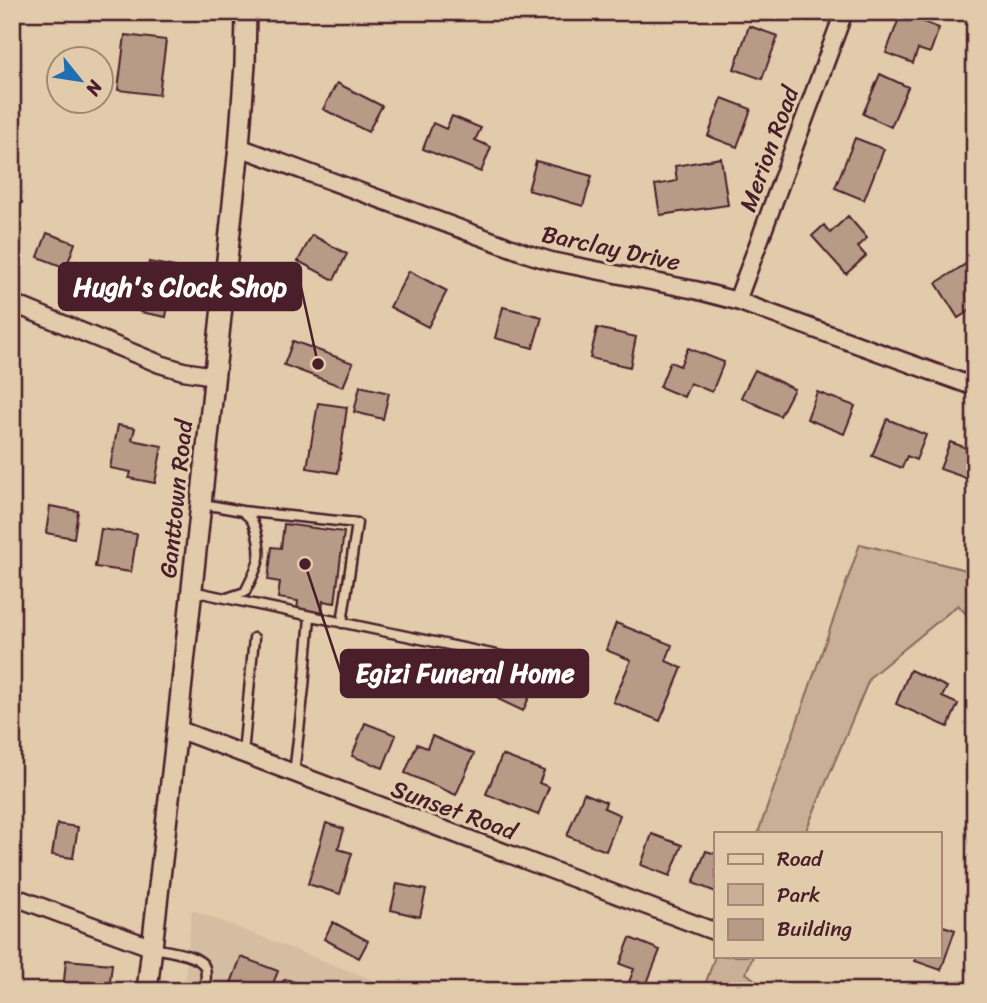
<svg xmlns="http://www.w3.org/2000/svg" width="987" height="1003" viewBox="0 0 987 1003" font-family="Sriracha,sans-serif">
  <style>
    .built { fill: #d4bda0 }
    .green { fill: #c8af95; stroke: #896760; stroke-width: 2 }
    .building { fill: #b79b87; stroke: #4a1f2b; stroke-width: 2 }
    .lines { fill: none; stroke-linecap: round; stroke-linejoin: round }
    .service-casing { stroke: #4a1f2b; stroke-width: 13 }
    .minor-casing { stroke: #4a1f2b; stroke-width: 21 }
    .tertiary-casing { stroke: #4a1f2b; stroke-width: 24 }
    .service { stroke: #e1cbaa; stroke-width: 8 }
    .minor { stroke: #e1cbaa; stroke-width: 16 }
    .tertiary { stroke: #e1cbaa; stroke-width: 19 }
    .labels { text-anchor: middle; stroke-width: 6; stroke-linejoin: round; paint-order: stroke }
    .street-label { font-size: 24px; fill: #4a1f2b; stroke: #e1cbaa }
    .leader { fill: none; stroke: #4a1f2b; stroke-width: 2.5 }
    .callout-dot { fill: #4a1f2b; stroke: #e1cbaa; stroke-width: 2.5 }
    .callout { fill: #4a1f2b; stroke: #4a1f2b; stroke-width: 2.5 }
    .callout-label { font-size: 26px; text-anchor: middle; font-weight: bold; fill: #fff }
  </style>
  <rect width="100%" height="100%" fill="#e1cbaa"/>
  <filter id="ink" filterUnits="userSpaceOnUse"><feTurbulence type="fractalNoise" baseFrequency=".0143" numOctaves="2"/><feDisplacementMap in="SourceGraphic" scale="14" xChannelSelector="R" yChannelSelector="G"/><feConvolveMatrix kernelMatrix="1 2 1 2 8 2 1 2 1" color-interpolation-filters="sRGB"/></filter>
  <g filter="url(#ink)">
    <path class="built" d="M192,910L401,991H184Z"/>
    <path class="green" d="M860,544L975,572V624L958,605L870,677L805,833H758Z
      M716,953V956H753L746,973L769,991H703Z"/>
    <path class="building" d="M901,13L939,28L930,53L918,49L913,63L886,53Z
      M749,26L778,36L762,79L734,69Z
      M125,35L166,40L159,95L118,90Z
      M880,74L908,87L891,127L863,114Z
      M337,83L382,106L368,132L323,109Z
      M722,98L751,109L737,147L708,136Z
      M452,116L481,128L475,140L491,147L481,172L423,149L433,123L446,129Z
      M855,138L884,149L864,200L835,188Z
      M721,158L728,205L660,215L655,185L677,181L675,166Z
      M536,161L592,176L583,206L528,190Z
      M12,198L22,202L12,224Z
      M848,216L867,238L858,247L866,256L846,274L812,236L824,225L830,233Z
      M47,233L75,243L66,268L38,257Z
      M312,235L347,254L334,280L298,261Z
      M972,260L975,265V307L958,318L936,283Z
      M149,262L175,267L166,317L140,312Z
      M409,271L447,291L428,327L390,307Z
      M503,307L542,317L533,348L495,338Z
      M597,328L636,337L630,367L590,358Z
      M293,341L353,363L343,387L284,365Z
      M688,348L724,362L712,392L690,383L684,397L660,387L670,362L680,366Z
      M755,370L794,389L780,416L741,397Z
      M360,386L389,393L383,419L354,412Z
      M817,392L855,406L844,434L807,419Z
      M318,403L347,407L338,473L307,468Z
      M887,419L926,435L916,460L907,456L902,468L872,456Z
      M118,425L135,428L132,440L162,446L155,483L129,478L131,472L110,468Z
      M950,442L975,451V481L940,469Z
      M50,506L78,511L74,538L46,533Z
      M284,524L344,532L335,603L323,601L322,614L297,611L298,601L278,598L280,582L268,580L272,547L281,548Z
      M101,529L137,534L131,572L95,567Z
      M616,623L672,645L666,661L682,668L660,721L613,702L631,660L606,650Z
      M513,667L538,678L523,711L498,699Z
      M910,670L947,687L942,697L958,704L948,727L896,704Z
      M365,723L396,735L383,768L352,756Z
      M432,736L474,754L456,795L405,773L417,744L427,748Z
      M502,755L544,771L539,783L549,787L538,815L486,794Z
      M584,793L606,802L604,808L620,815L606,851L567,836Z
      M326,823L344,829L338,849L352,853L340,894L308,884Z
      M57,824L78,827L73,858L52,855Z
      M652,834L682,845L670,876L641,865Z
      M706,851L716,854V892L693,883Z
      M397,884L426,890L420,917L391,910Z
      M333,922L368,941L359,958L324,939Z
      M940,925L955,930L941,970L915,961L917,956H940Z
      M630,938L660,950L645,988L629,982L634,969L620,964Z
      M241,957L278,971L270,991H228Z
      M66,960L112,964L109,991H63Z"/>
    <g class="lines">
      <g class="service-casing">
        <path id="service" d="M203,504L242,511L357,523L342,623
          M192,591L511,658L579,676
          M227,598L245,592C257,567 264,559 256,531C253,522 252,518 244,513
          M243,754L254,638
          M294,774L304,687L310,617
          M153,948C166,951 201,954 205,968C207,975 205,984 205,991
          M287,985L301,991"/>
      </g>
      <g class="minor-casing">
        <path id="minor" d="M239,147L528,254L551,261L695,290L737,301L975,387
          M737,301L844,12
          M12,303L160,364L183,371L214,376
          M177,729L716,932
          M12,896L153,948"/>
      </g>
      <g class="tertiary-casing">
        <path id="tertiary" d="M147,991L177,729L239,147L245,64L246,12"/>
      </g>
      <use href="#service" class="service"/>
      <use href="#minor" class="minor"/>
      <use href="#tertiary" class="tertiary"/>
    </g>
  </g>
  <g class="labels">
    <g class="street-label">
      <text transform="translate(769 149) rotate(-70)" y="8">Merion Road</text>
      <text transform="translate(611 248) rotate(12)" y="8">Barclay Drive</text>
      <text transform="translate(176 499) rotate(-84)" y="8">Ganttown Road</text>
      <text transform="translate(454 810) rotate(20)" y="8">Sunset Road</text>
    </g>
  </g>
  <path class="leader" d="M318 364L301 287M305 564L341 673"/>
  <g class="callout-dot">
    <circle cx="318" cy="364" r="7"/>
    <circle cx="305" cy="564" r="7"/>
  </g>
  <g class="callout">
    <rect x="59" y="263" width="242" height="47" rx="7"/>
    <rect x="341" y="650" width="247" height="47" rx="7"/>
  </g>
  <g class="callout-label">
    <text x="180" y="296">Hugh's Clock Shop</text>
    <text x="465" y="682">Egizi Funeral Home</text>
  </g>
  <rect width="987" height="1003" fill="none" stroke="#e1cbaa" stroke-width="42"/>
  <rect x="21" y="21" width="945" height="961" fill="none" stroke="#4a1f2b" stroke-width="2.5" filter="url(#ink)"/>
  <rect x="714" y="832" width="228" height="126" fill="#e1cbaa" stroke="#a58677" stroke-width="2"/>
  <rect x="728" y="854" width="35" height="10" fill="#e1cbaa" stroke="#a58677" stroke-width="2"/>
  <text x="777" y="866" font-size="21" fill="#4a1f2b">Road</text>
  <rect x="728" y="884" width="35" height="21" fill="#c8af95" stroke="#a58677" stroke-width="2"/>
  <text x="777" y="902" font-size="21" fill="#4a1f2b">Park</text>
  <rect x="728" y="919" width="35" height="21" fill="#b79b87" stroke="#a58677" stroke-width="2"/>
  <text x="777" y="936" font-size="21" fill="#4a1f2b">Building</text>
  <g transform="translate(80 80) rotate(120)"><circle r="33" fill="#e1cbaa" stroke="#a58677" stroke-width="2"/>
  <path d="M0-5L12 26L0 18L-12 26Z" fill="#1f6fb2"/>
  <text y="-10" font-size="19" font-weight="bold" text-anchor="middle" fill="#4a1f2b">N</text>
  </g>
</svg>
